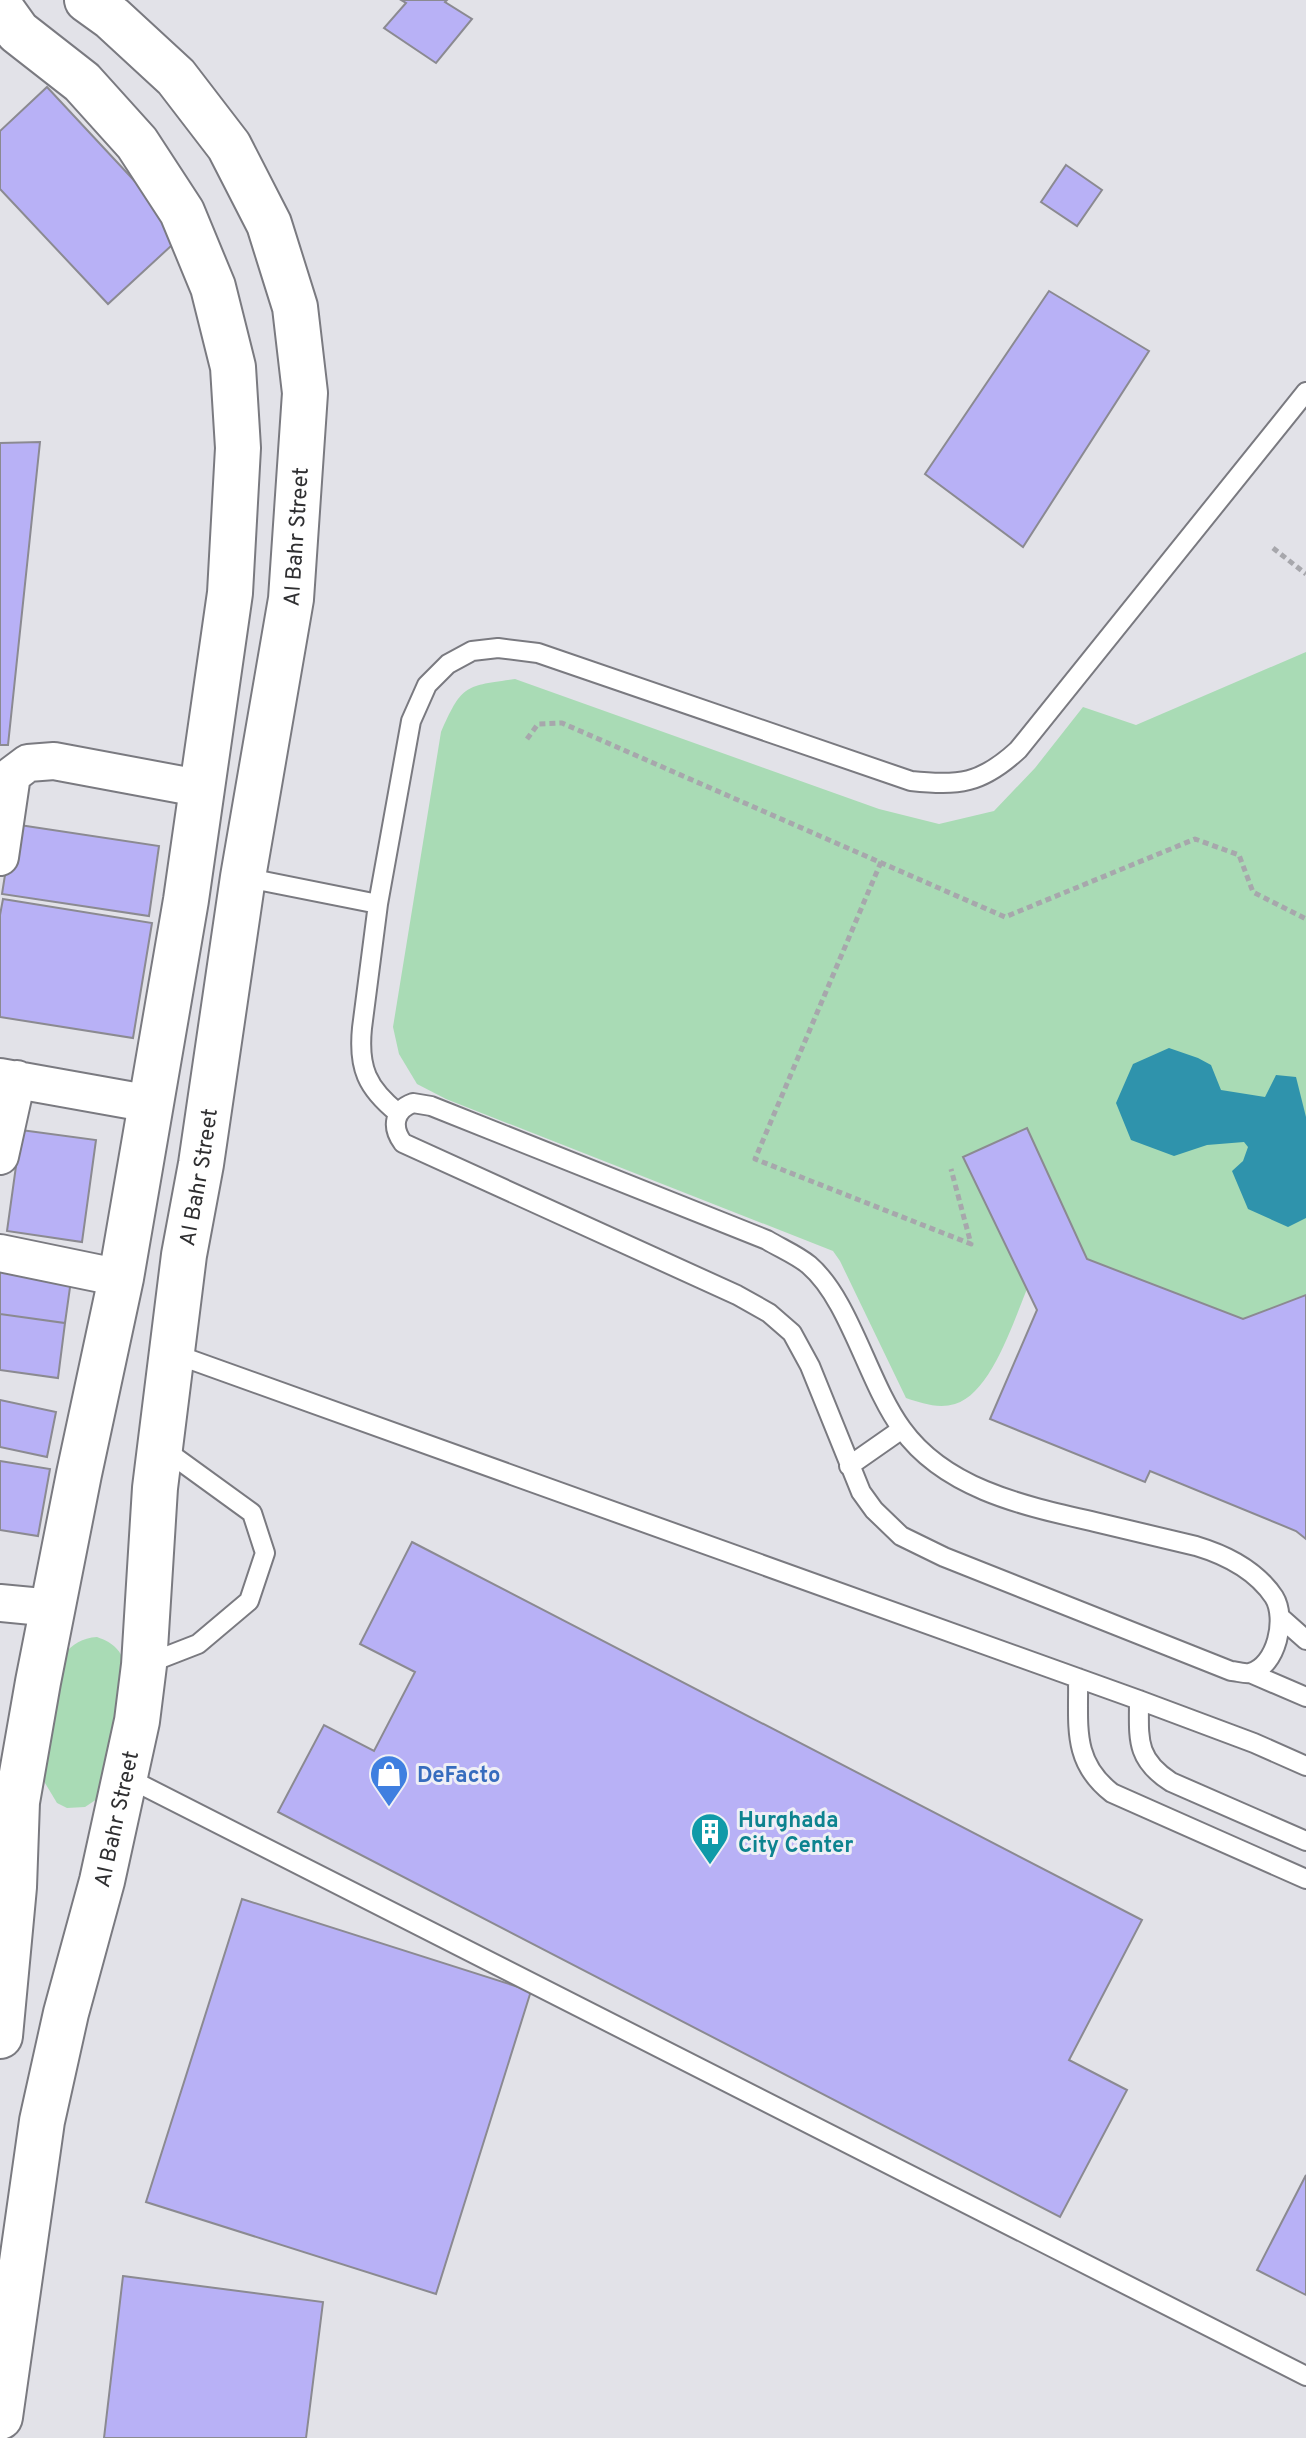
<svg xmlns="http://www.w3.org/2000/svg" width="1306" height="2438" viewBox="0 0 1306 2438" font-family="Overpass,sans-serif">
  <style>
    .green { fill: #a9dbb5 }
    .water { fill: #2f93ac }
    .building { fill: #b8b1f6; stroke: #8b8a91; stroke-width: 2 }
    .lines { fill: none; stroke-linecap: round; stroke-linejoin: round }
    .service-casing { stroke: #7a7a80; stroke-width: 22 }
    .minor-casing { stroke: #7a7a80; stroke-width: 40 }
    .secondary-casing { stroke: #7a7a80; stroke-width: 48 }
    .path { stroke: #a7a7ac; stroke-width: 5; stroke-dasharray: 6 4; stroke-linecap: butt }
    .service { stroke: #fff; stroke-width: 18 }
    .minor { stroke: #fff; stroke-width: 36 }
    .secondary { stroke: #fff; stroke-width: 44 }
    .labels { text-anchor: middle; stroke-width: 6; stroke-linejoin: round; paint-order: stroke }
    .street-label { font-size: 22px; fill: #2f2f31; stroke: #efeff6 }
    .shop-label { font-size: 22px; font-weight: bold; fill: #366cbe; stroke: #efeff6; text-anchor: start }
    .culture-label { font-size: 22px; font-weight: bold; fill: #0d838f; stroke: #efeff6; text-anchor: start }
  </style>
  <rect width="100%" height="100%" fill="#e2e2e8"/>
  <path class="green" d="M1306,652V1295L1243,1319L1087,1259L1027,1128L964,1157L1027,1289C1014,1320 991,1394 955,1404C938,1409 921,1403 906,1398L840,1261L833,1251L446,1099L417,1084L399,1054L393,1027L441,732C462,685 464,686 515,679L879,809L939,824L994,811L1035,768L1083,707L1136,725Z
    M97,1637C114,1643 121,1650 126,1667L103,1795L85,1807L67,1808L57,1803L45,1783L41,1767L63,1655C73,1644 82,1638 97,1637Z"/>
  <path class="water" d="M1169,1048L1198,1058L1211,1065L1221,1090L1265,1097L1276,1075L1296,1077L1306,1117V1218L1288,1227L1248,1209L1232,1171L1243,1161L1248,1147L1244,1142L1207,1145L1174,1156L1131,1140L1116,1103L1133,1064Z"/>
  <path class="building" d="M401,0H447L445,2L472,19L436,63L384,28L406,3Z
    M47,87L184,234L108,304L0,189V131Z
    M1066,165L1102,190L1077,226L1041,202Z
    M1049,291L1149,351L1023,547L925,474Z
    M40,442L8,745H0V443Z
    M13,824L159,846L149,916L2,894Z
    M3,899L152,923L133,1038L0,1017V915Z
    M1027,1128L1087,1259L1243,1319L1306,1295V1539L1296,1531L1150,1471L1145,1482L990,1419L1037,1310L963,1157Z
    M21,1130L96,1140L82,1242L7,1231Z
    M0,1263L72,1273L65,1323L0,1314Z
    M0,1314L65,1323L58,1378L0,1370Z
    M0,1400L56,1412L47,1457L0,1447Z
    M0,1461L50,1469L38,1536L0,1530Z
    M412,1542L1142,1920L1069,2060L1127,2090L1060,2217L278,1812L324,1725L374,1751L415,1672L360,1644Z
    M242,1899L531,1991L436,2294L146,2202Z
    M1306,2175V2295L1257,2270Z
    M123,2276L323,2302L306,2438H104Z"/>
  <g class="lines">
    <g class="service-casing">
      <path id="service" d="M243,877L378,904
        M413,1103L431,1106L767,1240C780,1248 797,1255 809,1265C850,1300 868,1383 902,1429C946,1490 1026,1506 1095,1522C1129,1530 1162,1538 1196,1546C1226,1555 1256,1570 1274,1597C1287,1618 1277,1666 1250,1673C1245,1674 1236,1671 1231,1671L944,1557L901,1536L874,1510L861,1492L810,1366L792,1333L769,1313L737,1295L403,1143C391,1127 394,1110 413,1103Z
        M398,1113C367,1088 358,1068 362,1028L378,904L411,721L427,685L448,664L472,651L498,648L538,653L911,781C959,786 981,784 1018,750L1306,392
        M172,1353L1139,1700L1254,1743L1306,1766
        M849,1466L902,1429
        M1280,1617L1306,1640
        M144,1665L198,1644L249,1601L265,1553L252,1513L161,1447
        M1250,1673L1306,1697
        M1078,1678C1079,1725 1071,1761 1112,1793L1306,1879
        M1139,1700C1139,1738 1135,1759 1171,1782L1306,1841
        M126,1777L1306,2376"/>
    </g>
    <g class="minor-casing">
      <path id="minor" d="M0,857L12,775L28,763L54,761L204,789
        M0,1077L151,1104
        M0,1156L17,1079
        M0,1253L121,1278
        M0,1603L53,1608"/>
    </g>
    <g class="secondary-casing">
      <g id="secondary">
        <path d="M0,7L18,32L82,82L137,143L182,212L213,287L233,367L238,448L230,593L186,900L121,1278L79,1474L38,1682L17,1802L14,1887L0,2036"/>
        <path id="s1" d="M0,2417L42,2121L66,2013L102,1881L137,1721L144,1665L155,1488L184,1255L201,1164L243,877L291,599L305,393L295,307L269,224L229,146L176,77L112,18L87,0"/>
      </g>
    </g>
    <path class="path" d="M1273,548L1306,574
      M527,739L538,724L562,723L1005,917L1195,839L1239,855L1253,892L1306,919
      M881,862L755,1159L971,1244L951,1169"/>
    <use href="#service" class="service"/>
    <use href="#minor" class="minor"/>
    <use href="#secondary" class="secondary"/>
  </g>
  <defs>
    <g id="shop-pin" transform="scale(2)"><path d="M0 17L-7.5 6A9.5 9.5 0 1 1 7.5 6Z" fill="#3f7fe0" stroke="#efeff6"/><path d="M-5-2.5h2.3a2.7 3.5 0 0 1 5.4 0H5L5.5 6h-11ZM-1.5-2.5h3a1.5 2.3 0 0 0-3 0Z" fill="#fff"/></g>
    <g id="building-pin" transform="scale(2)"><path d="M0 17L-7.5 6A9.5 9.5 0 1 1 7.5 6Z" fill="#0f9aa8" stroke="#efeff6"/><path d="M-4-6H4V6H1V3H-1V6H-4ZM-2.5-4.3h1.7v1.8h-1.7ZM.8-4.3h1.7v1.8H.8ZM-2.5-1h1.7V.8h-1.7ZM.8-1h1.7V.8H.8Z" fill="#fff"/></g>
  </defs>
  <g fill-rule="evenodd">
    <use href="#shop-pin" x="389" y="1774"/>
    <use href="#building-pin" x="710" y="1832"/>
  </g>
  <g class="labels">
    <g class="street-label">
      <text dy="8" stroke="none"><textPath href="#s1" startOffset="1906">Al Bahr Street</textPath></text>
      <text dy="8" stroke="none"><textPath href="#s1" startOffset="1258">Al Bahr Street</textPath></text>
      <text dy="8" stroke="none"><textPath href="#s1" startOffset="610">Al Bahr Street</textPath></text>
    </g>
    <g class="shop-label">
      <text x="417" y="1782">DeFacto</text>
    </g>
    <g class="culture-label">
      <text x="738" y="1827">Hurghada<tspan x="738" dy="25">City Center</tspan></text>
    </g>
  </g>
</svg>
